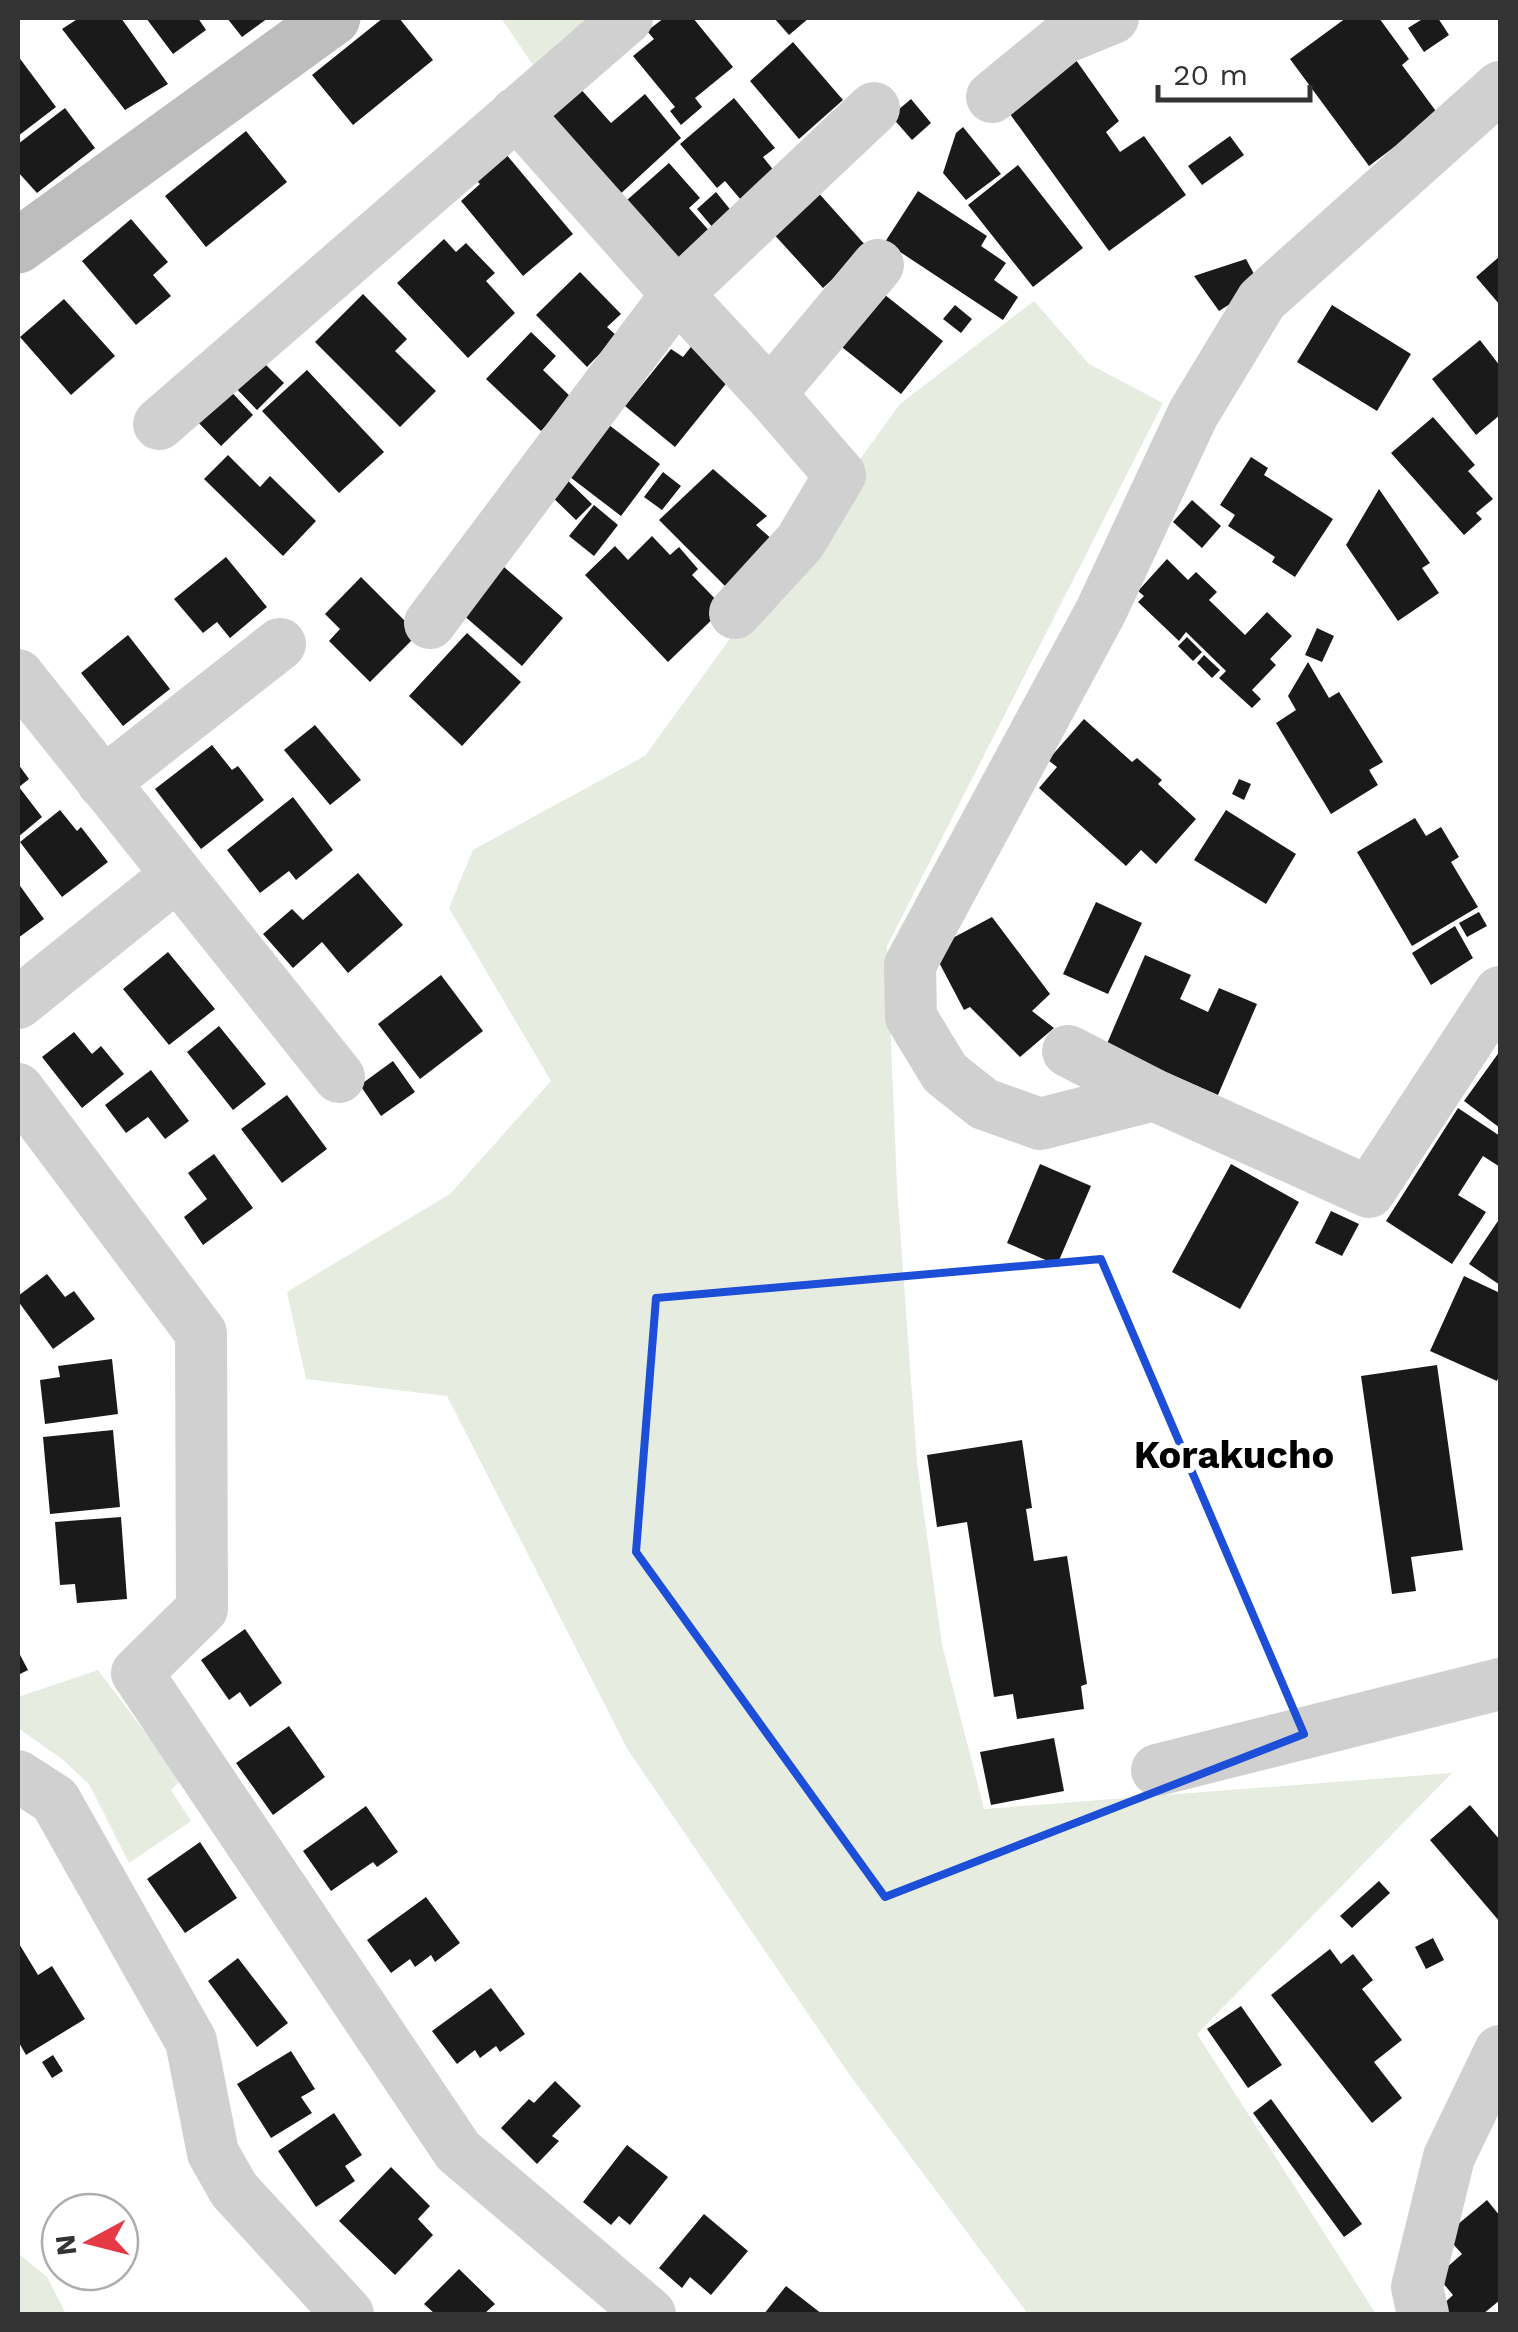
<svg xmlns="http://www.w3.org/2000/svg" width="1518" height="2332" viewBox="0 0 1518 2332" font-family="'Work Sans',sans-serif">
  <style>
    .green { fill: #e6ecdf }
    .building { fill: #1a1a1a }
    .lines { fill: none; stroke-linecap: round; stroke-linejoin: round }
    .street { stroke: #d0d0d0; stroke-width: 52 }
    .secondary { stroke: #bdbdbd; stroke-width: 55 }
    .marked { fill: none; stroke: #1d4ed8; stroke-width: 8; stroke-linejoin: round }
    .labels { text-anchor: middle; stroke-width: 10; stroke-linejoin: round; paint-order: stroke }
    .neighbourhood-label { font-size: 38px; font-weight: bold; fill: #000; stroke: #fff }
  </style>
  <rect width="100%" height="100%" fill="#fff"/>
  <path class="green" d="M501,18H592L535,68Z
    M1034,301L1089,364L1163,403L887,946L897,1187L917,1463L942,1645L984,1809L1452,1773L1197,2034L1376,2314H1028L849,2074L628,1750L447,1396L306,1379L287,1292L450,1194L551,1081L449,908L473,850L645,756L900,404Z
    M98,1670L181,1780L171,1790L191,1821L129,1863L89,1784L62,1759L18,1728V1697Z
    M18,2253L47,2277L66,2314H18Z"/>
  <path class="building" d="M79,18H121L168,84L125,110L62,29Z
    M146,18H198L206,30L173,54Z
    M227,18H268L242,37Z
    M383,18H399L433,60L353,125L312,75Z
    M664,18H693L733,67L695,98L702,107L681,125L670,111L675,107L633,56L654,39L647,31Z
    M774,18H809L789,35Z
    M1346,18H1379L1409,59L1402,65L1438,114L1369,166L1290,59Z
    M1424,18H1438L1449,35L1424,52L1408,28Z
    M793,42L843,100L799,139L750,81Z
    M1071,53L1119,121L1106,132L1120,152L1144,136L1186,195L1109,251L1002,103Z
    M18,56L56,107L18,136Z
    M578,86L611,123L645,94L681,138L617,197L545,115Z
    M734,98L775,148L763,157L775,172L741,200L725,181L717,188L680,144Z
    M911,99L931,123L912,140L891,116Z
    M65,108L95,148L37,193L18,172V144Z
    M963,127L1001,174L966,200L943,173L956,133Z
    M246,131L287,182L206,247L165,196Z
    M1230,136L1244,155L1202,185L1188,166Z
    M505,153L573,234L523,276L461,201L480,184L475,179Z
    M669,163L700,198L689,208L712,234L672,269L618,208Z
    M1018,165L1083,248L1033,287L968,205Z
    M815,189L867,247L823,288L770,230Z
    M918,191L987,236L981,246L1006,263L994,280L1018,297L1003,320L885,242Z
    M716,192L733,213L714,229L697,209Z
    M131,219L168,262L153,275L171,296L136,325L82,261Z
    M444,239L456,252L466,243L495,273L486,281L515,313L468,358L397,283Z
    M1500,256V305L1476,277Z
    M1246,259L1260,285L1219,311L1194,276Z
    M580,272L621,314L607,327L617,336L587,367L536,315Z
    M880,291L943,341L901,394L838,344Z
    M363,294L407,339L395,351L436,391L400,427L315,342Z
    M64,299L115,356L71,395L20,337Z
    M955,305L972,319L961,333L943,319Z
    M1332,305L1411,354L1377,411L1297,362Z
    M531,332L556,356L543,370L572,398L541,431L486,379Z
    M1480,340L1500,366V415L1476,435L1432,379Z
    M694,343L733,375L675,447L625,406L671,349L683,357Z
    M257,356L284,383L257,410L231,383Z
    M307,370L384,452L339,493L262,411Z
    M225,385L253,415L221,446L193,417Z
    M1433,417L1475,465L1468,471L1493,499L1476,513L1482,519L1464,535L1391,453Z
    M609,425L660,464L621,516L570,477Z
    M228,455L260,487L270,476L316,521L283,556L204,479Z
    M1251,457L1268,468L1264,475L1333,519L1295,577L1272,562L1275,557L1228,526L1235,515L1220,505Z
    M713,469L767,516L756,525L775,542L729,590L659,520Z
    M663,472L681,486L662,510L644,497Z
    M563,476L592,504L576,520L547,492Z
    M1379,489L1430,563L1422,568L1439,593L1398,621L1346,545Z
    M1192,500L1221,526L1202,548L1173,522Z
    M594,505L618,525L594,556L569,536Z
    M652,536L670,555L679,547L698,569L692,575L724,608L668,662L585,575L615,546L628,560Z
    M226,557L267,607L230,638L217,622L203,633L174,599Z
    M1167,559L1188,580L1196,572L1217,592L1209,600L1245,635L1267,612L1292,636L1270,659L1276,665L1252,690L1261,699L1252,708L1219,678L1226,671L1186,632L1179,641L1138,602L1144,596L1138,591Z
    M504,567L563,618L522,666L462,614Z
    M361,577L418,634L370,682L329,641L340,629L325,614Z
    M1317,628L1334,636L1322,662L1305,655Z
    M467,633L521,682L462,746L409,696Z
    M128,635L170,689L123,726L81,673Z
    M1187,637L1202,652L1193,661L1178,646Z
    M1204,655L1220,670L1212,678L1197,663Z
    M1308,662L1329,698L1339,692L1383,762L1369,770L1378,785L1331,814L1276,723L1296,710L1288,696Z
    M1084,719L1132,762L1137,758L1162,780L1158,784L1196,819L1156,864L1141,850L1126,866L1039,788L1057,767L1048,760Z
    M315,725L361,780L330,805L284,750Z
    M212,745L232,770L238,766L264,800L201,849L155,789Z
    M18,764L29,779L19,787L42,817L18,837Z
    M1239,779L1251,784L1244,800L1232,794Z
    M293,797L333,850L296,880L289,871L260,893L227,850Z
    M60,810L77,831L81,827L108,862L62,897L20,842Z
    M1226,810L1296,854L1266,904L1194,860Z
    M1415,818L1426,836L1441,827L1459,857L1451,862L1478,907L1412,946L1357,852Z
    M358,873L403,925L348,973L322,942L293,968L263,934L292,909L303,920Z
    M18,883L44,919L18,938Z
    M1096,902L1142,923L1108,994L1063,974Z
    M1479,912L1487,926L1467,937L1459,923Z
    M992,917L1050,994L1032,1011L1054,1028L1020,1057L970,1007L964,1010L932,949Z
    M1455,926L1473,958L1431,985L1412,953Z
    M168,952L215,1009L169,1045L123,989Z
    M1145,955L1191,975L1180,999L1208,1012L1219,988L1257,1004L1218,1095L1106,1046Z
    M441,975L483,1031L420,1079L378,1024Z
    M219,1026L266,1084L233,1110L187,1052Z
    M74,1032L92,1054L101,1046L124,1074L82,1108L42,1057Z
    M1500,1051V1128L1464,1101Z
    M393,1061L415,1092L381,1116L360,1085Z
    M151,1070L189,1121L165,1139L148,1117L126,1133L105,1105Z
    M287,1095L327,1149L282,1183L241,1129Z
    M1458,1108L1500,1136V1167L1483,1156L1458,1195L1486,1212L1452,1264L1386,1221Z
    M214,1154L253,1208L203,1245L184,1217L207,1199L188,1173Z
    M1040,1164L1091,1186L1057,1265L1007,1243Z
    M1231,1164L1299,1202L1240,1309L1172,1272Z
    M1331,1211L1359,1224L1342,1256L1315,1243Z
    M1500,1218V1285L1469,1264Z
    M47,1274L65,1297L74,1291L95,1319L53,1349L18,1301V1296Z
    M1464,1276L1500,1293V1373L1497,1381L1430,1351Z
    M112,1359L118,1414L45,1424L40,1380L60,1377L58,1366Z
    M1437,1365L1463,1550L1411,1557L1416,1591L1392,1594L1361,1376Z
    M113,1430L120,1507L50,1514L43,1437Z
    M1022,1440L1032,1508L1026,1509L1034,1561L1067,1556L1087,1684L1081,1686L1084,1709L1017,1719L1013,1694L994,1697L967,1522L937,1527L927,1455Z
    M121,1517L127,1599L77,1603L75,1584L60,1585L55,1522Z
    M245,1629L282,1683L250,1707L240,1692L229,1700L201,1660Z
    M18,1651L28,1670L18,1675Z
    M289,1726L325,1777L273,1815L236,1763Z
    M1054,1738L1064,1791L991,1805L980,1752Z
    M1470,1805L1500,1840V1922L1430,1840Z
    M366,1806L398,1852L377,1867L373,1862L331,1891L303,1851Z
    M200,1842L237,1898L185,1933L147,1879Z
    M1379,1881L1390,1893L1352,1928L1340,1916Z
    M426,1897L460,1943L435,1962L431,1955L415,1967L410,1959L391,1973L367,1940Z
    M1433,1938L1444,1960L1426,1969L1415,1947Z
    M18,1942L38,1975L52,1966L85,2019L26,2055L18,2041Z
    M1330,1949L1341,1964L1353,1954L1373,1980L1362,1989L1402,2040L1374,2062L1402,2098L1372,2123L1271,1995Z
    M238,1958L288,2023L257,2047L208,1981Z
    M491,1988L525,2034L500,2052L496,2046L480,2058L475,2050L457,2064L432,2031Z
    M1241,2006L1282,2065L1248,2088L1207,2029Z
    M291,2051L315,2089L301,2097L312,2113L271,2138L237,2084Z
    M53,2055L63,2071L52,2078L42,2062Z
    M555,2081L581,2106L552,2136L559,2141L537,2164L501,2128L529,2099L534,2103Z
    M1271,2099L1362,2224L1344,2237L1253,2113Z
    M334,2113L362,2155L345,2166L355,2181L316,2207L278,2151Z
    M627,2145L668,2177L630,2225L619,2216L611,2225L583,2202Z
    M391,2167L430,2206L418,2219L433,2235L395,2275L339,2221Z
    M1487,2200L1500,2216V2300L1483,2314H1446L1440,2307L1453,2295L1437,2276L1462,2254L1445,2235Z
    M704,2214L748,2251L711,2295L690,2277L682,2288L659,2268Z
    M459,2269L495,2304L484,2314H435L424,2304Z
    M786,2286L822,2314H764Z"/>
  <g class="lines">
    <path class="street" d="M992,97L1064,38L1113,18
      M770,394L878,265
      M159,424L627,18
      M735,613L800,542L840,475L770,394L677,294L874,108
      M430,623L677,294L516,113
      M18,675L339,1077
      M103,783L280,644
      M18,1003L177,875
      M1068,1051L1154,1095L1369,1192L1500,992
      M18,1089L201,1333L202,1609L137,1673L458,2151L650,2314
      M1154,1095L1040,1124L984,1104L945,1073L911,1017L910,965L1101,611L1193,414L1262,300L1500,87
      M1157,1770L1500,1684
      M18,1776L55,1800L191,2041L213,2153L234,2190L348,2314
      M1423,2314L1417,2287L1449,2157L1500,2051"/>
    <path class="secondary" d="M18,246L333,18"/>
  </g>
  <path class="marked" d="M1101,1259L1304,1734L885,1897L636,1552L656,1298Z"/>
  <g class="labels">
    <g class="neighbourhood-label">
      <text x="1234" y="1468">Korakucho</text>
    </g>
  </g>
  <rect width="1518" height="2332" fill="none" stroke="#333333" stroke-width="40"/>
  <g transform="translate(90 2242) rotate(263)"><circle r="48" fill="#ffffff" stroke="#adadad" stroke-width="2.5"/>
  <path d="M0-8L18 38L0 25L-18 38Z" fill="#e63946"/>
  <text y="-15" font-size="28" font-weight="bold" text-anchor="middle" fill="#333333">N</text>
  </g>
  <path d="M1158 85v15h152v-15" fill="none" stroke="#333333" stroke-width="5"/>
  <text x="1173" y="85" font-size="30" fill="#333333" stroke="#ffffff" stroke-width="8" paint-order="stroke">20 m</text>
</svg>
